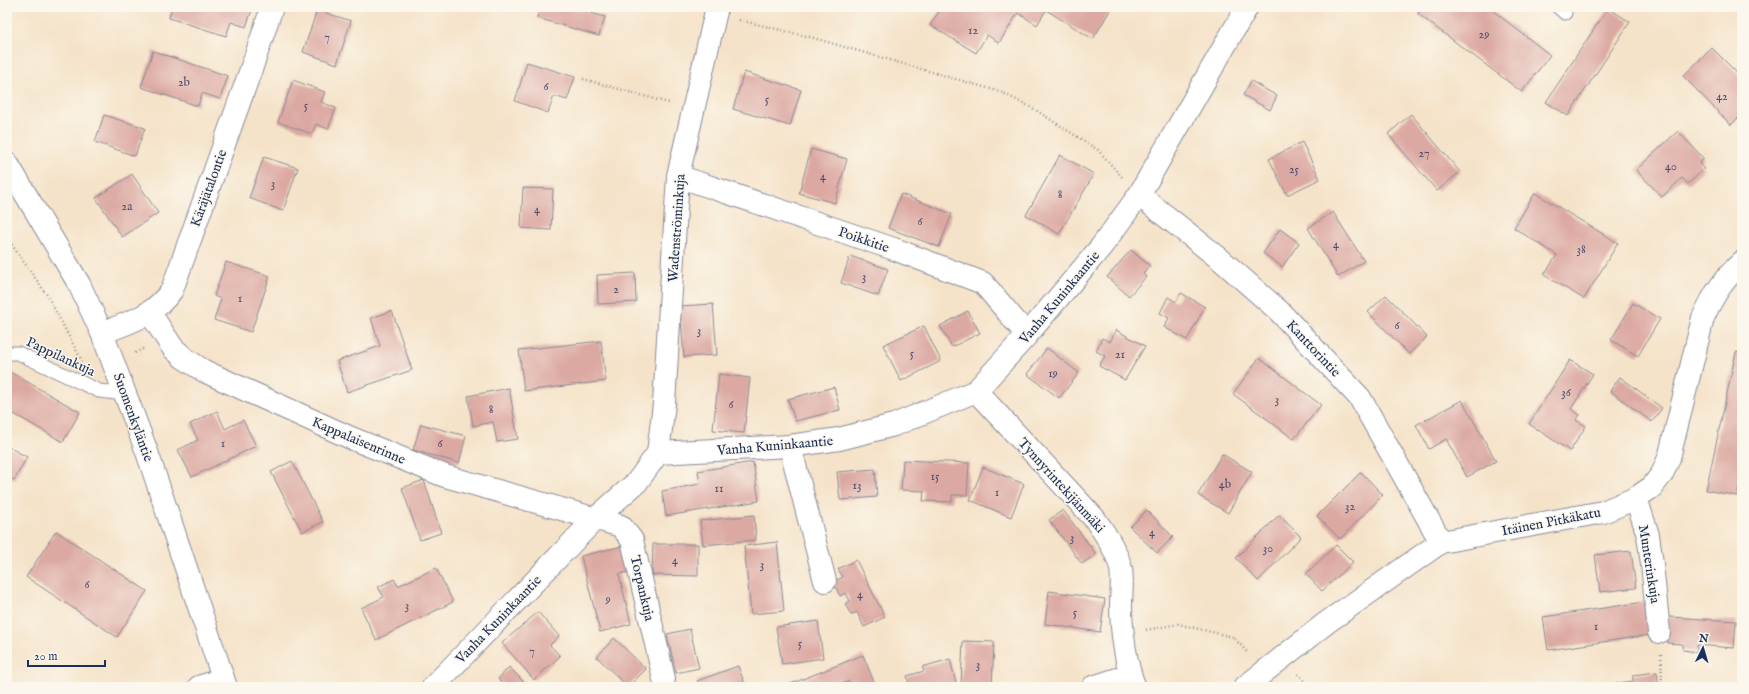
<svg xmlns="http://www.w3.org/2000/svg" width="1749" height="694" viewBox="0 0 1749 694" font-family="'IM FELL English',serif">
  <style>
    .building { fill: #dca9a2 }
    .lines { fill: none; stroke-linecap: round; stroke-linejoin: round }
    .service-casing { stroke: #888994; stroke-width: 15 }
    .minor-casing { stroke: #888994; stroke-width: 24 }
    .tertiary-casing { stroke: #888994; stroke-width: 24 }
    .path { stroke: #888994; stroke-width: 2.5; stroke-dasharray: 1 3; stroke-linecap: butt }
    .service { stroke: #fff; stroke-width: 13 }
    .minor { stroke: #fff; stroke-width: 22 }
    .tertiary { stroke: #fff; stroke-width: 22 }
    .labels { text-anchor: middle; stroke-width: 3; stroke-linejoin: round; paint-order: stroke }
    .number-label { font-size: 12px; fill: #4b4e6f }
    .street-label { font-size: 14px; fill: #1b2f5e; stroke: #fbf7ec }
  </style>
  <rect width="100%" height="100%" fill="#fbf7ec"/>
  <filter id="ink" filterUnits="userSpaceOnUse"><feTurbulence type="fractalNoise" baseFrequency=".025" numOctaves="2"/><feDisplacementMap in="SourceGraphic" scale="8" xChannelSelector="R" yChannelSelector="G"/><feConvolveMatrix kernelMatrix="1 2 1 2 8 2 1 2 1" color-interpolation-filters="sRGB"/></filter>
  <filter id="wash" filterUnits="userSpaceOnUse"><feTurbulence type="fractalNoise" baseFrequency=".012" numOctaves="4" result="noise"/><feDisplacementMap in="SourceGraphic" scale="16" xChannelSelector="R" yChannelSelector="G"/><feGaussianBlur stdDeviation="0.9" result="paint"/><feColorMatrix in="noise" values="0 0 0 0 0 0 0 0 0 0 0 0 0 0 0 0 0 1.4 0 .05"/><feComposite in="paint" operator="in"/></filter>
  <g filter="url(#wash)">
    <rect width="100%" height="100%" fill="#f5e3c9"/>
    <g id="blocks">
      <path class="building" d="M172,7H253L246,27L231,22L226,36L169,18Z
        M540,7H570L605,17L599,36L537,18Z
        M942,7H1112L1093,39L1046,10L1037,25L1018,13L999,43L987,35L976,53L930,25Z
        M1423,7H1488L1550,55L1522,92L1418,14Z
        M1735,7H1742V13L1734,10Z
        M1608,8L1630,22L1568,116L1546,102Z
        M317,10L351,21L337,64L303,52Z
        M1712,48L1742,78V114L1731,125L1683,76Z
        M153,51L228,76L220,99L202,93L198,106L141,87Z
        M527,62L575,77L567,100L554,96L548,113L515,101Z
        M744,72L801,90L790,126L733,109Z
        M293,80L325,92L321,102L336,108L328,129L316,124L312,134L278,122Z
        M1251,81L1277,96L1270,110L1243,95Z
        M1411,114L1460,172L1437,191L1388,134Z
        M104,115L145,128L135,156L95,142Z
        M1678,131L1704,159L1699,163L1704,169L1688,184L1682,178L1662,197L1636,170Z
        M1302,142L1320,179L1287,195L1269,159Z
        M811,149L847,159L835,203L799,193Z
        M1060,155L1094,174L1059,234L1026,215Z
        M264,157L298,168L283,211L249,198Z
        M132,174L158,213L122,237L96,198Z
        M523,188L553,189L551,230L521,228Z
        M1535,193L1618,243L1584,299L1544,275L1557,255L1514,228Z
        M901,194L952,214L939,247L888,228Z
        M1333,212L1364,261L1338,277L1308,228Z
        M1280,229L1299,243L1282,267L1263,253Z
        M1131,250L1150,266L1143,274L1146,277L1129,296L1107,277Z
        M850,256L888,269L878,296L841,283Z
        M226,262L270,276L251,332L214,320L221,299L214,296Z
        M635,273L636,302L598,304L597,275Z
        M1181,293L1205,307L1187,340L1164,327L1169,318L1160,313L1168,297L1176,302Z
        M1386,295L1427,337L1409,354L1368,312Z
        M1633,303L1660,319L1638,356L1611,340Z
        M713,304L717,355L684,357L680,306Z
        M392,311L412,370L347,392L337,361L380,346L371,318Z
        M968,311L980,333L952,347L940,326Z
        M924,326L941,361L901,381L883,345Z
        M1116,330L1145,346L1125,380L1099,366L1105,356L1096,351L1102,338L1110,342Z
        M601,341L606,381L524,391L519,350Z
        M1047,348L1079,373L1059,398L1027,374Z
        M1736,352L1742,354V475L1737,496L1706,490Z
        M1259,358L1321,405L1294,439L1233,394Z
        M1570,360L1593,374L1571,409L1580,415L1576,420L1586,426L1570,451L1529,424Z
        M10,372L80,412L63,442L7,410V377Z
        M719,374L750,378L744,433L713,430Z
        M1620,377L1662,408L1652,422L1610,391Z
        M834,387L840,410L795,421L788,399Z
        M509,388L518,439L497,442L493,422L473,426L468,396Z
        M1462,400L1496,461L1467,477L1446,439L1429,449L1416,425Z
        M217,411L225,429L243,420L256,446L192,477L178,450L198,440L190,424Z
        M421,424L466,436L459,463L413,450Z
        M7,446L27,457L14,480L7,476Z
        M1222,454L1252,472L1228,513L1198,495Z
        M903,460L969,463L967,495H952V502L923,501L924,491L901,490Z
        M292,461L323,522L302,532L271,472Z
        M753,462L759,501L666,516L662,491L700,484L698,471Z
        M983,467L1024,484L1011,517L970,500Z
        M875,469L877,497L840,500L837,472Z
        M1361,472L1383,495L1340,539L1317,516Z
        M424,480L441,533L420,540L402,488Z
        M1063,510L1096,554L1082,564L1049,520Z
        M1147,510L1173,537L1157,553L1130,527Z
        M754,515L756,540L703,545L700,521Z
        M1279,515L1301,537L1258,581L1236,558Z
        M56,531L147,591L117,637L26,577Z
        M777,542L784,611L751,614L744,546Z
        M653,544H698V576L652,575Z
        M1336,545L1353,562L1322,591L1306,574Z
        M623,546L629,572L619,574L631,624L600,632L581,556Z
        M1631,551L1636,588L1600,592L1595,555Z
        M856,560L885,617L864,627L857,612L851,615L845,604L850,601L846,593L840,596L833,582L843,577L838,569Z
        M436,568L453,602L376,640L361,608L384,597L378,587L394,579L398,586Z
        M1049,591L1105,599L1100,632L1045,624Z
        M1645,602L1650,635L1548,650L1543,617Z
        M538,612L559,636L550,645L560,656L534,680L502,643Z
        M1669,617L1736,621L1734,648L1697,645V652L1683,650V644L1667,643Z
        M818,621L823,658L782,664L776,627Z
        M690,629L699,668L676,673L667,634Z
        M614,638L646,669L628,687L597,657Z
        M963,641L994,642L992,687H966V685H961Z
        M863,655L876,687H851L849,681L834,687H783Z
        M950,659L957,687H928L927,686L910,687L907,676L924,671L922,667Z
        M738,666L746,687H700L697,681Z
        M509,667L527,685L525,687H506L498,679Z
        M1657,672L1659,687H1596L1595,686L1633,681V675Z
        M902,683L904,687H891Z"/>
    </g>
  </g>
  <g filter="url(#ink)">
    <use href="#blocks" fill-opacity="0" stroke="#888994" stroke-width="1"/>
    <g class="lines">
      <g class="service-casing">
        <path id="service" d="M1558,7L1565,13
          M7,353H18L99,391L125,394"/>
      </g>
      <g class="minor-casing">
        <path id="minor" d="M678,176L894,249L983,283L1027,335
          M1139,195L1220,259L1279,311L1360,398L1441,542
          M150,313L173,348L184,358L204,371L351,438L445,476L621,526L632,540L664,679
          M102,333C132,321 152,317 172,290L254,61L272,7
          M976,391L1094,518C1105,533 1117,551 1121,569C1123,581 1121,595 1121,606C1121,628 1126,668 1135,687
          M790,446L825,581
          M658,453L664,404L678,176L717,7
          M1636,498L1648,535L1652,564L1659,632
          M199,687L223,679
          M433,687L595,519L637,482L658,453L790,446L839,439L894,425L976,391L1027,335L1101,247L1139,195L1247,7
          M1093,687L1130,675
          M1245,687L1326,623L1441,542L1603,512L1636,498L1652,487L1662,474L1669,458L1703,318C1713,295 1724,279 1742,262"/>
      </g>
      <g class="tertiary-casing">
        <path id="tertiary" d="M7,163L79,284L102,333L147,452L226,687"/>
      </g>
      <path class="path" d="M739,20L810,37L1001,92L1034,109L1098,150L1122,177
        M583,79L669,103
        M7,238L47,295L82,361
        M135,353L145,348
        M1146,630L1178,624L1233,637L1248,653
        M1661,654L1662,687
        M1298,674L1310,687"/>
      <use href="#service" class="service"/>
      <use href="#minor" class="minor"/>
      <use href="#tertiary" class="tertiary"/>
    </g>
  </g>
  <g class="labels">
    <g class="number-label">
      <text x="973" y="34">12</text>
      <text x="1484" y="38">29</text>
      <text x="327" y="41">7</text>
      <text x="184" y="86">2b</text>
      <text x="546" y="90">6</text>
      <text x="1722" y="100">42</text>
      <text x="767" y="103">5</text>
      <text x="306" y="109">5</text>
      <text x="1424" y="157">27</text>
      <text x="1671" y="170">40</text>
      <text x="1294" y="173">25</text>
      <text x="823" y="180">4</text>
      <text x="273" y="187">3</text>
      <text x="1060" y="198">8</text>
      <text x="127" y="210">2a</text>
      <text x="537" y="213">4</text>
      <text x="920" y="225">6</text>
      <text x="1336" y="248">4</text>
      <text x="1581" y="253">38</text>
      <text x="864" y="280">3</text>
      <text x="616" y="293">2</text>
      <text x="240" y="302">1</text>
      <text x="1397" y="329">6</text>
      <text x="699" y="334">3</text>
      <text x="912" y="357">5</text>
      <text x="1120" y="358">21</text>
      <text x="1053" y="377">19</text>
      <text x="1566" y="396">36</text>
      <text x="1277" y="403">3</text>
      <text x="731" y="408">6</text>
      <text x="491" y="413">8</text>
      <text x="223" y="447">1</text>
      <text x="440" y="447">6</text>
      <text x="935" y="480">15</text>
      <text x="1225" y="488">4b</text>
      <text x="857" y="489">13</text>
      <text x="719" y="492">11</text>
      <text x="997" y="496">1</text>
      <text x="1350" y="510">32</text>
      <text x="1152" y="536">4</text>
      <text x="1072" y="541">3</text>
      <text x="1268" y="552">30</text>
      <text x="675" y="564">4</text>
      <text x="762" y="568">3</text>
      <text x="87" y="588">6</text>
      <text x="860" y="598">4</text>
      <text x="608" y="603">9</text>
      <text x="407" y="609">3</text>
      <text x="1075" y="616">5</text>
      <text x="1596" y="630">1</text>
      <text x="800" y="647">5</text>
      <text x="532" y="655">7</text>
      <text x="978" y="668">3</text>
    </g>
    <g class="street-label">
      <text transform="translate(208 188) rotate(-70)" y="5">Käräjätalontie</text>
      <text transform="translate(676 228) rotate(-86)" y="5">Wadenströminkuja</text>
      <text transform="translate(864 239) rotate(19)" y="5">Poikkitie</text>
      <text transform="translate(1059 297) rotate(-50)" y="5">Vanha Kuninkaantie</text>
      <text transform="translate(1314 348) rotate(47)" y="5">Kanttorintie</text>
      <text transform="translate(61 356) rotate(25)" y="5">Pappilankuja</text>
      <text transform="translate(134 417) rotate(70)" y="5">Suomenkyläntie</text>
      <text transform="translate(359 440) rotate(23)" y="5">Kappalaisenrinne</text>
      <text transform="translate(775 445) rotate(-5)" y="5">Vanha Kuninkaantie</text>
      <text transform="translate(1062 485) rotate(48)" y="5">Tynnyrintekijänmäki</text>
      <text transform="translate(1551 521) rotate(-11)" y="5">Itäinen Pitkäkatu</text>
      <text transform="translate(1650 564) rotate(81)" y="5">Munterinkuja</text>
      <text transform="translate(643 588) rotate(77)" y="5">Torpankuja</text>
      <text transform="translate(498 619) rotate(-46)" y="5">Vanha Kuninkaantie</text>
    </g>
  </g>
  <rect width="1749" height="694" fill="none" stroke="#fbf7ec" stroke-width="24"/>
  <g transform="translate(1703 648) rotate(5)" stroke="#fbf7ec" stroke-width="3" paint-order="stroke">
  <path d="M0-3L7 15L0 10L-7 15Z" fill="#1b2f5e"/>
  <text y="-6" font-size="11" font-weight="bold" text-anchor="middle" fill="#1b2f5e">N</text>
  </g>
  <path d="M28 660v6h77v-6" fill="none" stroke="#1b2f5e" stroke-width="2"/>
  <text x="34" y="660" font-size="12" fill="#1b2f5e" stroke="#fbf7ec" stroke-width="3" paint-order="stroke">20 m</text>
</svg>
